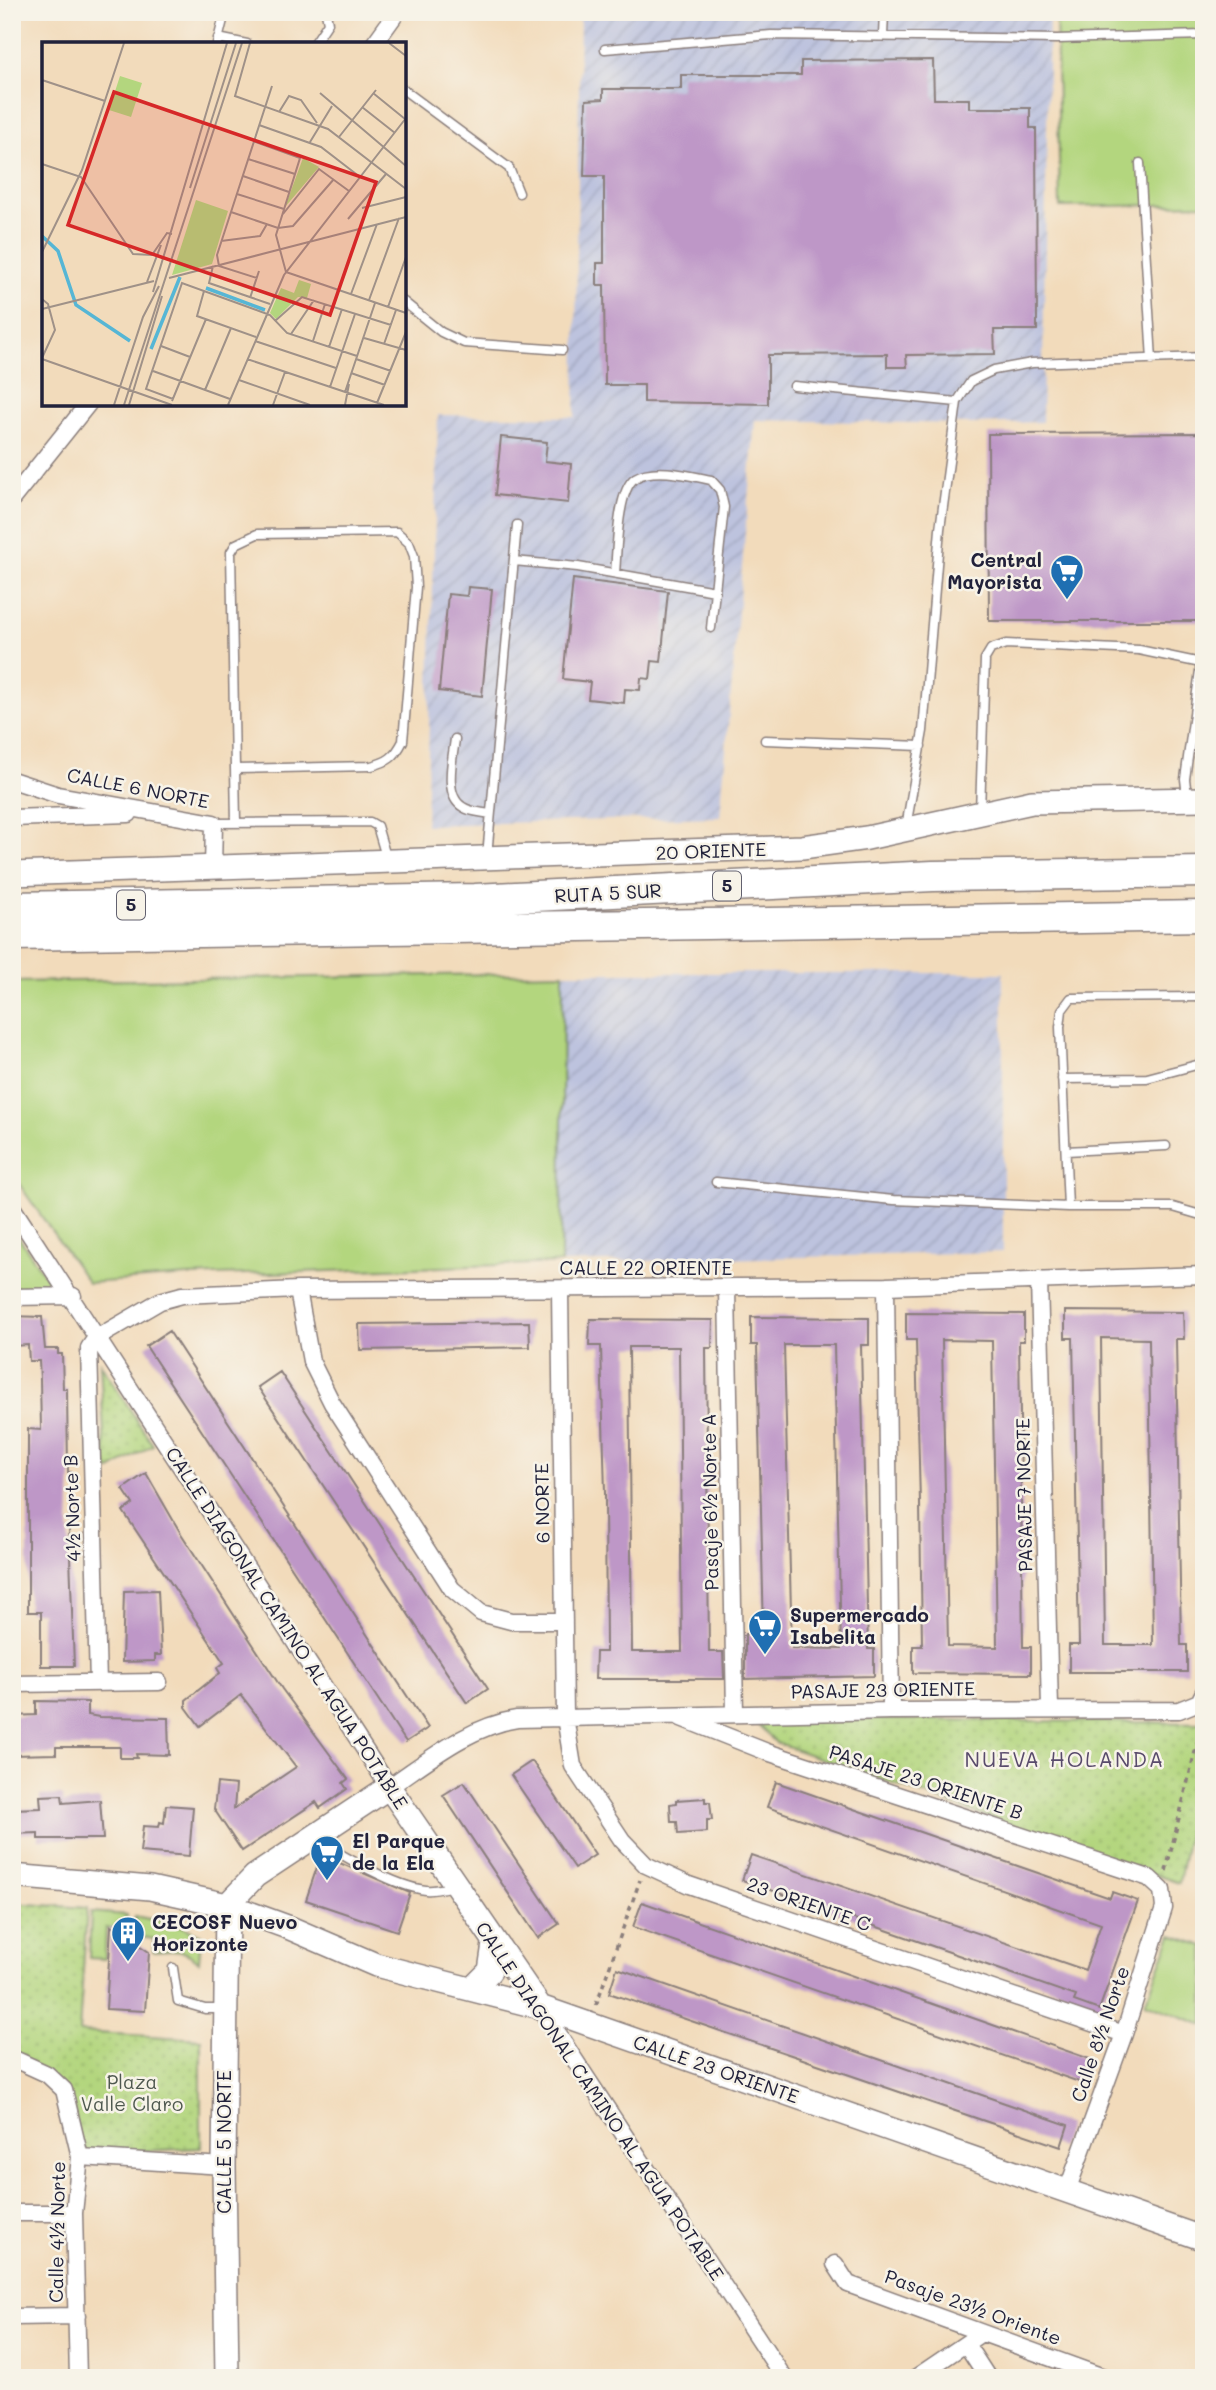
<svg xmlns="http://www.w3.org/2000/svg" width="1216" height="2390" viewBox="0 0 1216 2390" font-family="Mali,sans-serif">
  <style>
    .industrial { fill: url(#industrial-furrows) }
    .grass { fill: #b3d67e; stroke: #6a7c5c; stroke-width: 2 }
    .park { fill: url(#park-dots); stroke: #6a7c5c; stroke-width: 2 }
    .building { fill: #be97c7; fill-rule: evenodd }
    .lines { fill: none; stroke-linecap: round; stroke-linejoin: round }
    .lane-casing { stroke: #8a7e7b; stroke-width: 11 }
    .street-casing { stroke: #8a7e7b; stroke-width: 19 }
    .secondary-casing { stroke: #8a7e7b; stroke-width: 26 }
    .highway-casing { stroke: #8a7e7b; stroke-width: 33 }
    .path { stroke: #8a7e7b; stroke-width: 3.5; stroke-dasharray: 5 5; stroke-linecap: butt }
    .lane { stroke: #fff; stroke-width: 8 }
    .street { stroke: #fff; stroke-width: 16 }
    .secondary { stroke: #fff; stroke-width: 23 }
    .highway { stroke: #fff; stroke-width: 30 }
    .labels { text-anchor: middle; stroke-width: 5; stroke-linejoin: round; paint-order: stroke }
    .shield { fill: #f7f3e8; stroke: #62616f; stroke-width: 2 }
    .shield-label { font-size: 18px; font-weight: bold; fill: #22223b }
    .poi-label { font-size: 19px; font-weight: bold; fill: #22223b; stroke: #f7f3e8; text-anchor: start }
    .street-label { font-size: 19px; fill: #22223b; stroke: #f7f3e8 }
    .park-label { font-size: 19px; fill: #4e584f; stroke: #f7f3e8 }
    .neighbourhood-label { font-size: 21px; letter-spacing: 2px; fill: #594b6c; stroke: #f7f3e8 }
    .inset-river { fill: none; stroke: #56b6d5; stroke-width: 3.5 }
    .inset-road { fill: none; stroke: #9f9188; stroke-width: 2 }
    .view { fill: #d62828; fill-opacity: 0.15; stroke: #d62828; stroke-width: 3.5 }
    .inset-edge { fill: none; stroke: #22223b; stroke-width: 3.5 }
  </style>
  <defs>
    <pattern id="industrial-furrows" width="10" height="10" patternUnits="userSpaceOnUse" patternTransform="scale(1.75)"><rect width="10" height="10" fill="#bdc3de"/><path d="M-1 1l2-2M0 10L10 0M9 11l2-2" fill="none" stroke="#a2a7bf"/></pattern>
    <pattern id="park-dots" width="8" height="8" patternUnits="userSpaceOnUse" patternTransform="scale(1.75)"><rect width="8" height="8" fill="#b3d67e"/><path d="M2 2h.1M6 6h.1" fill="none" stroke="#9ab76e" stroke-width="1.8" stroke-linecap="round"/></pattern>
  </defs>
  <rect width="100%" height="100%" fill="#f7f3e8"/>
  <filter id="ink" filterUnits="userSpaceOnUse"><feTurbulence type="fractalNoise" baseFrequency=".0143" numOctaves="2"/><feDisplacementMap in="SourceGraphic" scale="14" xChannelSelector="R" yChannelSelector="G"/><feConvolveMatrix kernelMatrix="1 2 1 2 8 2 1 2 1" color-interpolation-filters="sRGB"/></filter>
  <filter id="wash" filterUnits="userSpaceOnUse"><feTurbulence type="fractalNoise" baseFrequency=".00686" numOctaves="4" result="noise"/><feDisplacementMap in="SourceGraphic" scale="28" xChannelSelector="R" yChannelSelector="G"/><feGaussianBlur stdDeviation="1.57" result="paint"/><feColorMatrix in="noise" values="0 0 0 0 0 0 0 0 0 0 0 0 0 0 0 0 0 1.4 0 .05"/><feComposite in="paint" operator="in"/></filter>
  <g filter="url(#wash)">
    <rect width="100%" height="100%" fill="#f2dbbb"/>
    <path class="industrial" d="M580,12H1049L1042,422L970,424L755,420L720,817L426,825L438,415L575,417Z
      M563,973H1003V1252L561,1263Z"/>
    <path class="grass" d="M1056,12H1204V204L1060,207Z
      M563,973L561,1263L188,1276L88,1283L12,1174V982Z
      M12,1227L53,1288H12Z
      M91,1912L127,1915L125,1929L106,1928L105,1959L89,1958Z
      M135,1916L178,1925L201,1935L199,1962C186,1948 171,1951 153,1952L154,1939L134,1936Z
      M1172,1935L1204,1946V2025L1145,2003Z"/>
    <path class="park" d="M100,1363L153,1445L110,1470L106,1468Z
      M752,1718L1204,1723V1748L1179,1883L776,1743Z
      M12,1903L87,1908L79,2032L201,2039V2148L79,2154L74,2106L12,2055Z"/>
    <g id="blocks">
      <path class="building" d="M933,60L934,99H969V108H1030V128H1036L1037,330H994L995,354L906,355L907,367H887V354L768,355V404L644,402V385H605L604,285H597V263H604V176H584L586,100L603,99V89H681V75H801V61Z
        M1204,433V621H989L988,434Z
        M501,437L547,442L545,461L571,464L568,503L495,495Z
        M573,579L668,591L661,662L652,661L650,679L641,678L640,690L625,689L624,703L588,699L590,682L563,679Z
        M468,587L492,589L482,696L439,691L448,594L467,596Z
        M1065,1311L1183,1312L1184,1339H1176L1181,1645H1187V1672H1069V1645H1079L1073,1338H1065ZM1101,1338L1149,1339L1153,1645H1105Z
        M906,1313L1024,1314V1341H1019L1023,1647H1031V1674L913,1673V1646H922L920,1503L916,1340H906ZM942,1340L992,1341L997,1647L948,1646Z
        M12,1316L42,1317L45,1349H58V1354H62L63,1389H67L68,1472H71L69,1528L74,1666H41V1612H28V1429L41,1430L40,1378L39,1361H29L28,1345L12,1346Z
        M751,1317L869,1318V1345H861L868,1649H874V1676L745,1679V1634H764L757,1345H751ZM784,1345H834L841,1649L792,1648Z
        M590,1319L713,1320L712,1348H706L709,1652H723L724,1679H595L596,1652H606L605,1493L601,1346H589ZM629,1347H679L682,1652H632Z
        M529,1322L530,1347L360,1350L359,1324Z
        M169,1331L428,1728L406,1742L146,1346Z
        M280,1372L488,1689L467,1703L258,1387Z
        M146,1473L180,1532L282,1689L348,1779L343,1783L347,1789L320,1808L316,1802L242,1851L214,1809L217,1783L236,1785L234,1809L296,1767L241,1695L200,1726L186,1707V1700L220,1673L217,1668L224,1663L123,1511L133,1504L123,1489Z
        M158,1590L161,1655H155V1661L122,1662L124,1591Z
        M36,1701L88,1702V1715L99,1717L168,1718L169,1755L136,1754L137,1758H120V1747H56V1754L12,1755V1716L36,1715Z
        M532,1761L595,1855L575,1868L511,1775Z
        M464,1782L559,1924L538,1938L443,1795Z
        M776,1782L1110,1898L1112,1892L1138,1901L1099,2010L1074,2001L1076,1996L742,1880L751,1855L1085,1970L1101,1924L767,1807Z
        M62,1795L63,1803L100,1800L103,1839H38V1833L12,1834V1809L41,1808L40,1796Z
        M705,1798V1802H710L712,1820H707V1832L678,1834L677,1822H671L670,1804L676,1803V1800Z
        M166,1805L193,1807L189,1856L140,1852L143,1826L159,1827L160,1822L164,1823Z
        M321,1855L410,1893L397,1931L306,1900Z
        M642,1902L1090,2059L1082,2083L633,1927Z
        M111,1926L149,1952L145,2011L106,2009Z
        M617,1968L1068,2125L1061,2147L609,1993Z"/>
    </g>
  </g>
  <g filter="url(#ink)">
    <use href="#blocks" fill-opacity="0" stroke="#8a7e7b" stroke-width="2"/>
    <g class="lines">
      <g class="lane-casing">
        <path id="lane" d="M883,36L884,12
          M218,38L247,44
          M217,44L225,12
          M314,44L328,23L326,12
          M605,49L771,35L1057,39L1204,35
          M404,90L509,168L519,193
          M1140,163L1152,360
          M404,302L441,332L464,343L562,350
          M794,386L957,402
          M514,561L578,567L715,591
          M615,573C617,552 617,490 635,478C654,466 691,476 711,480L720,490L724,507L711,628
          M455,739C453,757 443,796 463,807C470,812 481,812 490,814
          M765,740L921,746
          M236,769L371,766C388,762 395,757 403,741L416,587L414,556L409,543L397,532L257,534L236,544L231,552L236,822
          M1187,796L1185,779L1201,663H1204
          M980,812L985,659L991,649L1006,644L1139,650L1201,663
          M214,823L370,822L377,826L387,860
          M906,827L923,731L940,529L957,402L971,381L994,370L1032,363L1204,357
          M487,856L517,525
          M1204,997L1071,998L1062,1010L1060,1027L1068,1207H1173L1204,1216
          M1062,1079L1147,1078L1204,1063
          M1066,1151L1166,1146
          M716,1182L893,1200L1068,1207
          M317,1839C342,1856 396,1887 426,1890C435,1891 444,1888 453,1886
          M173,1968L178,2001L205,2009H224"/>
      </g>
      <g class="street-casing">
        <path id="street" d="M374,44L397,12
          M12,499L88,404
          M12,780L58,795L214,823L213,868
          M12,818L129,814
          M12,1207L389,1787C429,1760 468,1727 517,1719L891,1711L1179,1710L1199,1702L1204,1692
          M1039,1280L1050,1708
          M886,1286L891,1711
          M560,1289L565,1717L573,1766L622,1840L646,1865L689,1885L1124,2034
          M727,1289L735,1713
          M298,1290L311,1361L332,1403L452,1589L481,1613L511,1621H564
          M12,1297L73,1296
          M98,1683L89,1348L95,1339L160,1301L182,1295L298,1290L886,1286L1204,1275
          M12,1684L159,1682
          M681,1718L767,1752L1149,1878L1162,1890L1164,1908L1124,2034L1067,2191
          M540,2007L784,2378
          M12,2058L47,2074L64,2090L80,2157L74,2213L78,2378
          M80,2157L224,2166
          M12,2213H74
          M835,2264L848,2284L1106,2378
          M12,2317L77,2316
          M966,2344L988,2378
          M915,2378L980,2334"/>
      </g>
      <g class="secondary-casing">
        <path id="secondary" d="M12,874L802,847L867,838L1032,802L1204,799
          M12,1876L150,1888L227,1905L290,1928L376,1965L540,2007L1204,2239
          M227,1905L224,2166L227,2378
          M227,1905L255,1876L389,1787L540,2007
          M472,1989L490,1971L494,1944"/>
      </g>
      <g class="highway-casing">
        <path id="highway" d="M12,907L475,899L933,876L1204,872
          M12,935L1204,916"/>
      </g>
      <path class="path" d="M1166,1871L1203,1719
        M596,2005L640,1880"/>
      <use href="#lane" class="lane"/>
      <use href="#street" class="street"/>
      <use href="#secondary" class="secondary"/>
      <use href="#highway" class="highway"/>
    </g>
  </g>
  <defs>
    <g id="supermarket-pin" transform="scale(1.75)"><path d="M0 17L-7.5 6A9.5 9.5 0 1 1 7.5 6Z" fill="#1f6fb2" stroke="#f7f3e8"/><path d="M-6-5.5h2.5l.6 2H6L4.5 2H-2.5L-4.4-4H-6ZM-1.5 3.2a1.3 1.3 0 1 0 .1 0ZM3 3.2a1.3 1.3 0 1 0 .1 0Z" fill="#fff"/></g>
    <g id="building-pin" transform="scale(1.75)"><path d="M0 17L-7.5 6A9.5 9.5 0 1 1 7.5 6Z" fill="#1f6fb2" stroke="#f7f3e8"/><path d="M-4-6H4V6H1V3H-1V6H-4ZM-2.5-4.3h1.7v1.8h-1.7ZM.8-4.3h1.7v1.8H.8ZM-2.5-1h1.7V.8h-1.7ZM.8-1h1.7V.8H.8Z" fill="#fff"/></g>
  </defs>
  <g fill-rule="evenodd">
    <use href="#supermarket-pin" x="1067" y="571"/>
    <use href="#supermarket-pin" x="765" y="1626"/>
    <use href="#supermarket-pin" x="327" y="1852"/>
    <use href="#building-pin" x="128" y="1933"/>
  </g>
  <g class="labels">
    <g class="shield">
      <rect x="713" y="871.5" width="28" height="29" rx="5"/>
      <rect x="117" y="890.5" width="28" height="29" rx="5"/>
    </g>
    <g class="shield-label">
      <text x="727" y="892">5</text>
      <text x="131" y="911">5</text>
    </g>
    <g class="poi-label">
      <text x="1042" y="567" text-anchor="end">Central<tspan x="1042" dy="22">Mayorista</tspan></text>
      <text x="790" y="1622">Supermercado<tspan x="790" dy="22">Isabelita</tspan></text>
      <text x="352" y="1848">El Parque<tspan x="352" dy="22">de la Ela</tspan></text>
      <text x="152" y="1929">CECOSF Nuevo<tspan x="152" dy="22">Horizonte</tspan></text>
    </g>
    <g class="street-label">
      <text transform="translate(138 788) rotate(11)" y="7">CALLE 6 NORTE</text>
      <text transform="translate(711 851) rotate(-2)" y="7">20 ORIENTE</text>
      <text transform="translate(608 893) rotate(-3)" y="7">RUTA 5 SUR</text>
      <text x="646" y="1275">CALLE 22 ORIENTE</text>
      <text transform="translate(1024 1495) rotate(-91)" y="7">PASAJE 7 NORTE</text>
      <text transform="translate(710 1502) rotate(-91)" y="7">Pasaje 6½ Norte A</text>
      <text transform="translate(542 1503) rotate(-91)" y="7">6 NORTE</text>
      <text transform="translate(72 1508) rotate(-92)" y="7">4½ Norte B</text>
      <text transform="translate(287 1628) rotate(57)" y="7">CALLE DIAGONAL CAMINO AL AGUA POTABLE</text>
      <text transform="translate(883 1690) rotate(-1)" y="7">PASAJE 23 ORIENTE</text>
      <text transform="translate(926 1782) rotate(18)" y="7">PASAJE 23 ORIENTE B</text>
      <text transform="translate(809 1904) rotate(19)" y="7">23 ORIENTE C</text>
      <text transform="translate(1100 2034) rotate(-71)" y="7">Calle 8½ Norte</text>
      <text transform="translate(716 2069) rotate(19)" y="7">CALLE 23 ORIENTE</text>
      <text transform="translate(600 2101) rotate(56)" y="7">CALLE DIAGONAL CAMINO AL AGUA POTABLE</text>
      <text transform="translate(224 2142) rotate(-90)" y="7">CALLE 5 NORTE</text>
      <text transform="translate(57 2232) rotate(-89)" y="7">Calle 4½ Norte</text>
      <text transform="translate(973 2307) rotate(20)" y="7">Pasaje 23½ Oriente</text>
    </g>
    <g class="park-label">
      <text x="132" y="2089">Plaza<tspan x="132" dy="22">Valle Claro</tspan></text>
    </g>
    <g class="neighbourhood-label">
      <text x="1065" y="1767">NUEVA HOLANDA</text>
    </g>
  </g>
  <g transform="translate(42 42)">
    <rect width="364" height="364" fill="#f2dbbb"/>
    <path d="M78,34L100,41L89,75L67,68ZM154,158L186,169L170,222L130,233Z" fill="#b3d67e"/>
    <path d="M261,116L277,125L243,165ZM257,238L269,242L265,256L256,255L234,277L228,271L239,246L252,251Z" fill="#b3d67e"/>
    <path class="inset-river" d="M0,194L16,209L34,263L88,299M164,246L223,268M109,307L138,235"/>
    <path class="inset-road" d="M208,1L193,54L286,87L364,147M347,1L364,14M0,38L63,59M278,51L364,124M331,51L363,77M320,65L353,91M237,70L247,54L259,58L275,81M217,83L279,105L318,135M297,95L334,48M211,99L258,116L234,193L244,230M268,100L290,64M206,117L253,132M0,122L39,135L91,212L110,213L125,191L130,192M201,134L247,150M148,146L194,1M195,152L242,167M320,166L364,155M189,170L236,186L251,184L292,137M241,172L277,127L307,149M306,177L344,132M179,199L218,194L225,182M0,210L40,128L82,1M171,224L167,241L228,262M244,230L364,271M127,236L364,175M215,236L177,224L175,213L230,44M105,240L119,203M162,249L155,274L214,295M111,250L185,1M309,252L335,182M208,256L217,229M0,257L6,262L13,288L0,316M327,258L357,176M346,265L364,215M0,267L112,239M233,279L260,255L349,283M249,292L272,258M322,296L364,308M213,299L294,326M271,299L283,262M342,302L354,268M119,304L148,315M287,305L300,267M0,317L130,363M205,317L342,363M314,317L349,329M111,329L188,357M309,331L343,343M197,338L268,363M288,345L313,272M163,348L189,286M303,350L333,261M131,357L104,347L140,241L228,273L245,291L315,314M130,359L164,277M335,361L364,290M72,363L101,275L117,244M82,363L200,1M87,363L120,254M186,363L242,233L364,76M231,363L243,330M303,363L307,342"/>
    <path class="view" d="M72,50L334,140L288,273L26,183Z"/>
    <rect width="364" height="364" class="inset-edge"/>
  </g>
  <rect width="1216" height="2390" fill="none" stroke="#f7f3e8" stroke-width="42"/>
</svg>
